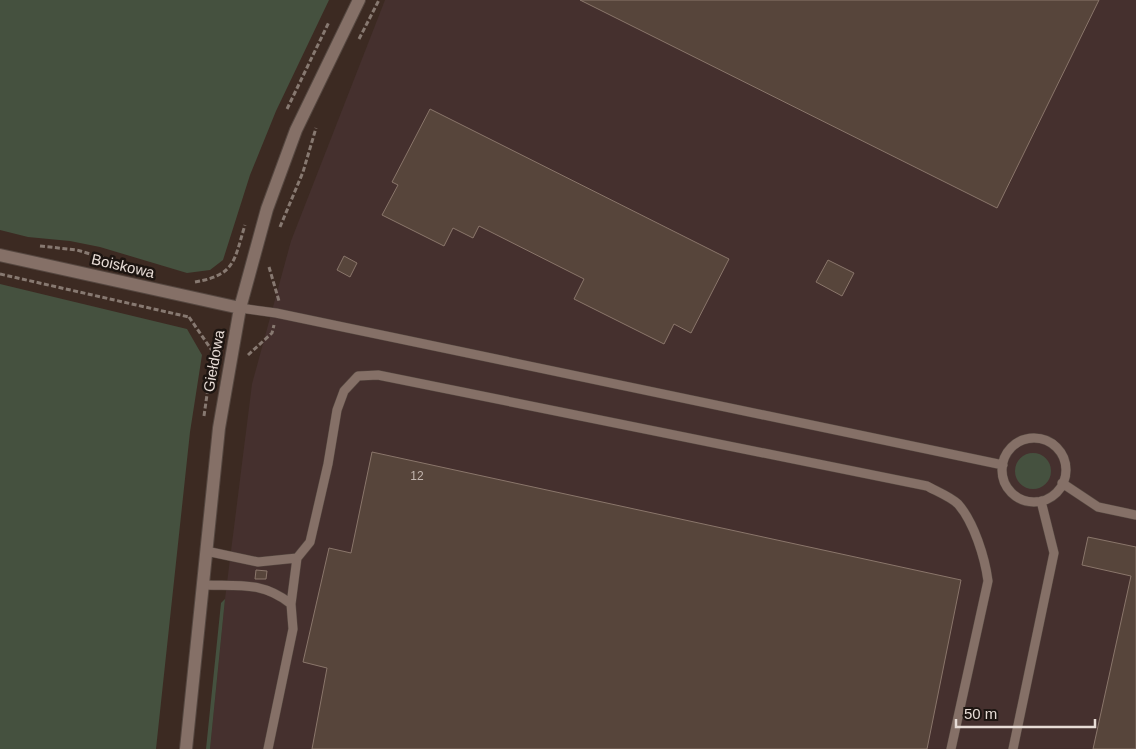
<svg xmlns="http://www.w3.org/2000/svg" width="1136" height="749" viewBox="0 0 1136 749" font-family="Arial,sans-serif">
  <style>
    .industrial { fill: #45302e }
    .green { fill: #45513f }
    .building { fill: #57453b; stroke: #8a766b }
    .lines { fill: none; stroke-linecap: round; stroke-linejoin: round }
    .lane-casing { stroke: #554740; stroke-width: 10 }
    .street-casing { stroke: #554740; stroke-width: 14 }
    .path { stroke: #877971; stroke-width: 3; stroke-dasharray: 5 2.5; stroke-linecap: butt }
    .lane { stroke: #857067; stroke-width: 9 }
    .street { stroke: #857067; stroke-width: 12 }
    .labels { text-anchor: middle; stroke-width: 5; stroke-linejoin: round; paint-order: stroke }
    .number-label { font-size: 12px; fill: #c3b6af }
    .street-label { font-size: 15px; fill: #e7dcd6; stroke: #1d1511 }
  </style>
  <rect width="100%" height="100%" fill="#3c2a22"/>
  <path class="industrial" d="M385,0H1136V749H210L225,599L252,384L291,241Z"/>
  <path class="green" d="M0,0H329L276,111L250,175L223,260L210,270L187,273L100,247L70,241L28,237L0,230Z
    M0,284L187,329L202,355L190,432L156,749H0Z
    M1015 471a18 18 0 1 1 36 0a18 18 0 1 1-36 0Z
    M225,599L210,749H206L221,603Z"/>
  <path class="building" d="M580,0H1099L997,208Z
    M430,109L729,259L691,333L674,324L664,344L574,299L584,279L479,226L473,238L453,228L444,246L382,215L398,185L392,182Z
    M344,256L357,263L350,277L337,270Z
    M828,260L854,273L842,296L816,282Z
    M372,452L961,580L927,749H312L327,668L303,662L329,548L351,553Z
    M1088,537L1136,547V749H1093L1131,576L1082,565Z
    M256,570L267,571L266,579H255Z"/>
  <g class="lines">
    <g class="lane-casing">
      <path id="lane" d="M240,308L276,313L1003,465
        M1002 470a32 32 0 1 1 64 0a32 32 0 1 1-64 0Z
        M1062,483L1098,507L1136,515
        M206,551L258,562L297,558L310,542L328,464L337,410L344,391L358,376L378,375L927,486C936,491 951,497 958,504C974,522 985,558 988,581L951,749
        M203,585C238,586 262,581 291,604L293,629L268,749
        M291,604L297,558
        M1013,749L1054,553L1041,501"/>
    </g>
    <g class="street-casing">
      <path id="street" d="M0,255L240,308
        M186,749L219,428L240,308L267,209L296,130L359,0"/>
    </g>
    <path class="path" d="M359,39L379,0
      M287,109L329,22
      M280,227L303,172L316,128
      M40,246L77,250L133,267
      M269,267L279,301
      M0,274L189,317
      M195,282C236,275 234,260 245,225
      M189,317L213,352L218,353
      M248,355L272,333L274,325
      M204,416L213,352"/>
    <use href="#lane" class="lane"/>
    <use href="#street" class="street"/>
  </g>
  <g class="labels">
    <g class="number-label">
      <text x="417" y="480">12</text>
    </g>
    <g class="street-label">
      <text transform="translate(123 266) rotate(13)" y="5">Boiskowa</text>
      <text transform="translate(214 361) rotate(-80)" y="5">Giełdowa</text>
    </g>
  </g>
  <path d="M956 719v8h139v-8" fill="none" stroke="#e7dcd6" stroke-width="2.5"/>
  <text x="964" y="719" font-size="15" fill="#e7dcd6" stroke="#1d1511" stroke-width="4" paint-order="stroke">50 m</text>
</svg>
